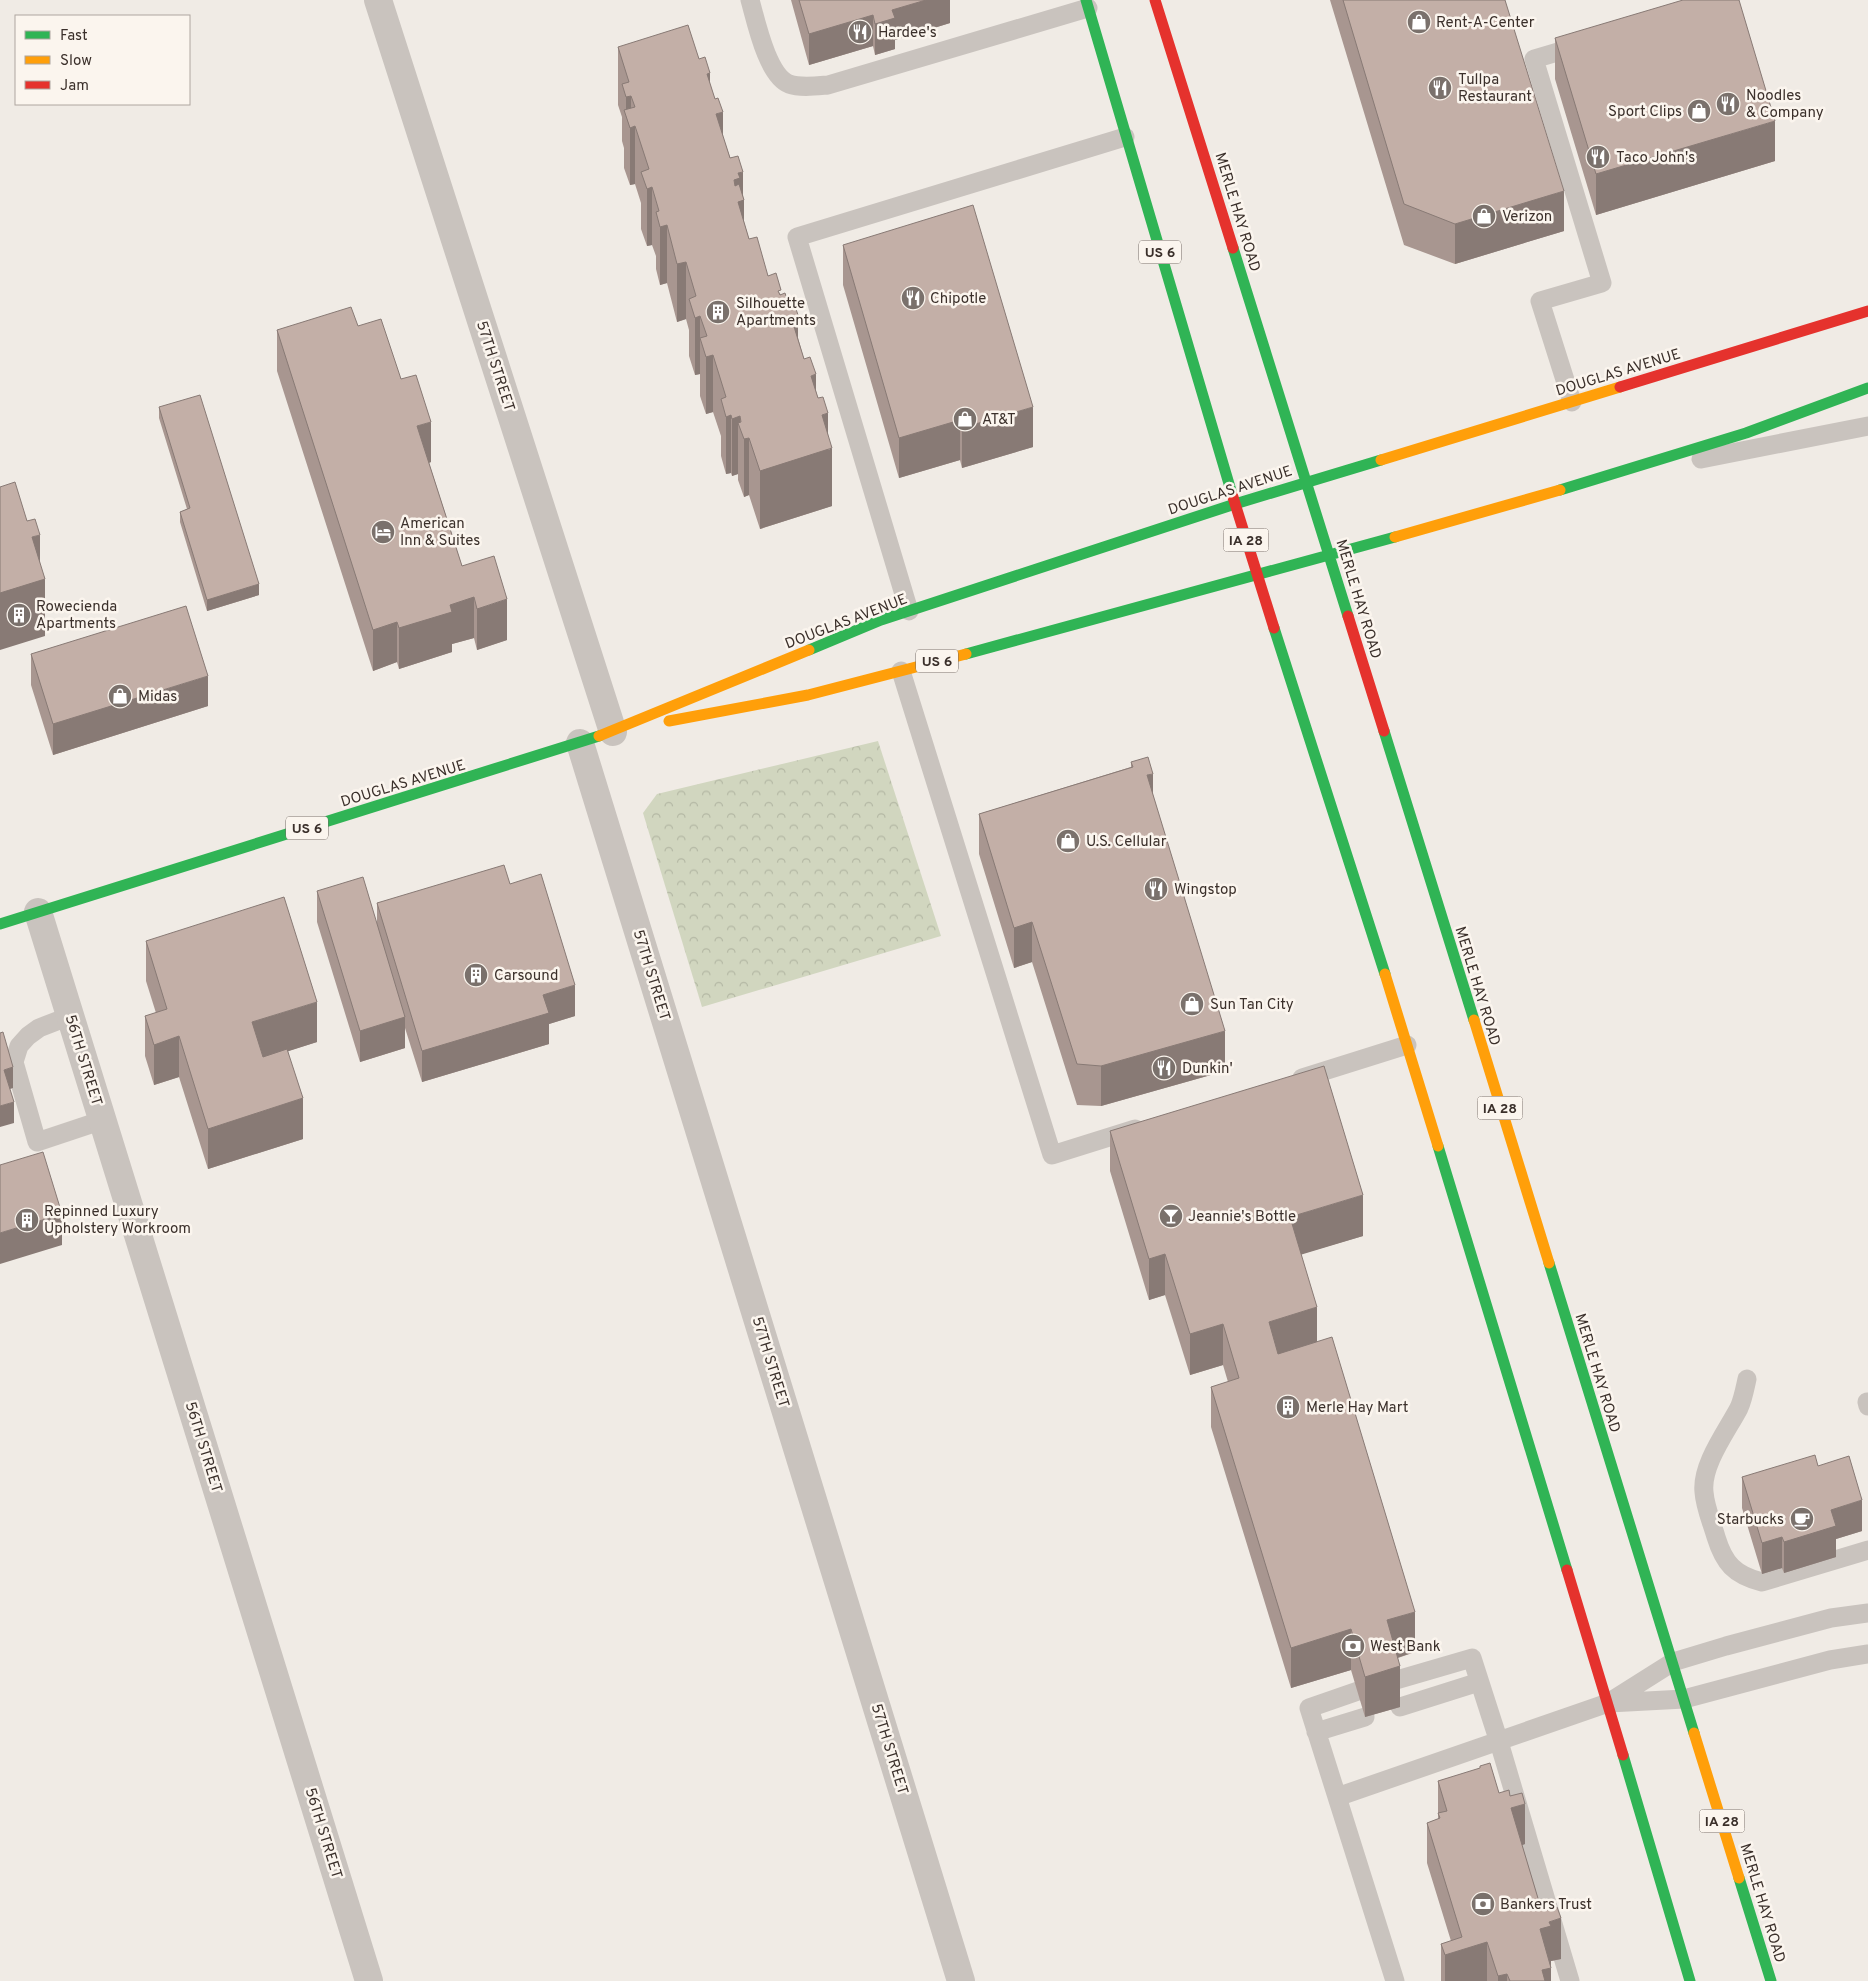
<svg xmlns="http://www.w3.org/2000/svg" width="1868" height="1981" viewBox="0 0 1868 1981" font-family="Overpass,sans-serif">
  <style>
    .park { fill: url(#park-crowns) }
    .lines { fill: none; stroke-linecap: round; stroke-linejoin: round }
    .lane { stroke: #c9c3be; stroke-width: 19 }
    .street { stroke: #c9c3be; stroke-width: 28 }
    .fast { stroke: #30b455; stroke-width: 11 }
    .slow { stroke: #ff9f0a; stroke-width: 11 }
    .jam { stroke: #e5322d; stroke-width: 11 }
    .wall { fill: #a89690 }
    .shaded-wall { fill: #887a75 }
    .building { fill: #c3afa7; stroke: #887a75 }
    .labels { text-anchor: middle; stroke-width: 5; stroke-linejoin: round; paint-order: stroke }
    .shield { fill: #fbf5ee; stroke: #756b66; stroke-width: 1 }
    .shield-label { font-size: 14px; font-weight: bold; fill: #3b302b }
    .poi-label { font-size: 15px; fill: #3b302b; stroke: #fbf5ee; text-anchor: start }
    .street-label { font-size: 15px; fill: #3b302b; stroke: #fbf5ee }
  </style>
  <defs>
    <pattern id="park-crowns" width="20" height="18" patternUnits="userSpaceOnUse" patternTransform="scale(1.25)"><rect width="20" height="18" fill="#d1d6bf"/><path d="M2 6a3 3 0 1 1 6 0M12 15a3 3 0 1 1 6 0" fill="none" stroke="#b4b8a4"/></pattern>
  </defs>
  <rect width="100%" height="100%" fill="#f0ebe5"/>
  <path class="park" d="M878,741L941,936L702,1007L643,813L657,794Z"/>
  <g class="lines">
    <path class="lane" d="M750,0C756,21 767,75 789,84C800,88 816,86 828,85L1088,8
      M1572,402L1540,301L1602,283L1534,59L1578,46
      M1701,459L1868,426
      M909,611L797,237L1125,137
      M901,671L1052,1155L1135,1129
      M70,1016L39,1028L28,1036L19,1046L14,1062L37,1142L103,1120
      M1302,1078L1407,1045
      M1747,1379C1745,1388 1743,1399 1739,1408C1727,1431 1701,1465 1704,1492C1705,1507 1712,1523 1716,1537C1724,1563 1734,1575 1762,1582L1868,1550
      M1867,1402L1868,1406
      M1393,1681L1472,1658L1499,1742L1570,1981
      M1358,1691L1309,1708L1395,1981
      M1609,1703L1684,1699L1830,1660L1868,1654
      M1400,1707L1479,1682
      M1316,1732L1365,1717
      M1337,1797L1608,1703L1673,1662L1726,1646L1831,1618L1868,1613"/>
    <path class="street" d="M378,0L613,732
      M580,743L961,1981
      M38,912L369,1981"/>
    <path class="fast" d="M1086,0L1232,494
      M1233,248L1348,616
      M1560,490L1746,433L1868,388
      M1274,628L1385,974
      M809,650L881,620L1235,504L1381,460
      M966,654L1395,537
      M1384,731L1474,1020
      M0,924L599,736
      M1438,1146L1567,1570
      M1549,1263L1694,1733
      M1623,1755L1690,1981
      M1739,1878L1771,1981"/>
    <path class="slow" d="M1381,460L1620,387
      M1395,537L1560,490
      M669,721L808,695L966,654
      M599,736L809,650
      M1385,974L1438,1146
      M1474,1020L1549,1263
      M1694,1733L1739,1878"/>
    <path class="jam" d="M1155,0L1233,248
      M1620,387L1868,311
      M1232,494L1274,628
      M1348,616L1384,731
      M1567,1570L1623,1755"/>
  </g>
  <path class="wall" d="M791,0H950V23L895,40V49L875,55L873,46L809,65Z
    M1330,0H1505L1564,231L1455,264L1404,245Z
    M1555,38L1775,161L1596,215L1555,79Z
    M618,47L699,59L710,85L723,137L743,194L744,222L749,239L768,276L781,295L798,338L804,359L816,391L828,434L832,506L760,529L749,495L744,497L738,480V474L732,476L731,473L726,474L721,456V436L713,412L706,414L700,396V374L695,375L689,356V330L686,319L677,322L667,283L660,285L656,269V256L652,245L647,246L641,229V203L635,184L630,185L624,168V148L622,141V117L618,105Z
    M843,245L1033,447L962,468L960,460L899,478L843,285Z
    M358,326L401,379L431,462L429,463L462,566L507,640L477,650L474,638L452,644V652L399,669L397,662L373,671L277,371V330Z
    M159,407L259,595L207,611L180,522V512L187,509L159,418Z
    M31,654L208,706L53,755L31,685Z
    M1131,762L1153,795L1225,1071L1101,1106L1077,1105L1032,962L1014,968L979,854V814L1131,767Z
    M510,884L575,1016L549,1024V1044L422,1082L405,1028V1048L360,1062L317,922V891L377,923V903Z
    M146,941L317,1042L288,1051L303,1139L208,1169L179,1077L154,1085L145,1056V1016L156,1013L146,981Z
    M1110,1131L1363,1236L1301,1254L1317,1342L1415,1652L1398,1658L1400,1707L1365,1717L1351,1670L1291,1688L1211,1427V1387L1228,1382L1223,1365L1190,1375L1165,1295L1149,1300L1110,1171Z
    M1818,1466L1862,1531L1836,1539V1557L1784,1573L1782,1568L1762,1574L1742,1508V1477Z
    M1480,1766L1499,1793L1510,1796L1525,1844L1522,1845L1540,1905L1561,1959L1551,1961V1967H1550L1551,1981H1441V1944L1451,1941L1427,1863V1823L1438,1819V1781L1480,1769Z"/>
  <path class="shaded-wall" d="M926,0H950V23L895,40V49L875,55V24L892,10Z
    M873,15V46L809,65V34Z
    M710,73V130L707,74Z
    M631,96V128L635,126V184L630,185V128L626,116V97Z
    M723,112V169L716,114Z
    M1775,121V161L1596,215V174Z
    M743,172V200H744V257L734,180L738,173Z
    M652,187V245L647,246V189Z
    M1564,191V231L1455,264V224Z
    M667,225V283L660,285V227Z
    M686,262V319L677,322V264Z
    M798,315V372L791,317Z
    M700,316V374L695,375V318Z
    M713,355V412L706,414V357Z
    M816,374V432L811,376Z
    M1033,407V447L962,468V428Z
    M828,413V450L832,448V506L760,529V471L822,415Z
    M731,415V473L726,474V417Z
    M740,416V427L738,423V474L732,476V419Z
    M960,420V460L899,478V438Z
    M431,422V462L417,466V426Z
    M749,438V495L744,497V439Z
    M40,535V580L45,579V636L0,650V593L32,537Z
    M259,584V595L207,611V600Z
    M474,597V638L452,644V652L399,669V628L450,605Z
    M507,599V640L477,650V609Z
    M397,622V662L373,671V630Z
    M208,676V706L53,755V724Z
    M1153,774V814L1147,775Z
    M1032,922V962L1014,968V928Z
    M575,985V1016L549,1024V1044L422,1082V1051L543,995Z
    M317,1002V1042L252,1063V1022Z
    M405,1017V1048L360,1062V1031Z
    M1225,1031V1071L1101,1106V1066Z
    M179,1036V1077L154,1085V1045Z
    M13,1067V1088L4,1091V1070Z
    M303,1098V1139L208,1169V1129Z
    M14,1102V1123L0,1127V1106Z
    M1363,1195V1236L1290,1258V1217Z
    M62,1214V1245L0,1264V1233Z
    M1165,1254V1295L1149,1300V1259Z
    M1317,1307V1348L1269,1362V1322Z
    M1223,1324V1365L1190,1375V1334Z
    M1862,1500V1531L1836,1539V1557L1784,1573V1542L1831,1510Z
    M1782,1537V1568L1762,1574V1543Z
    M1415,1612V1652L1387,1661V1620Z
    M1351,1629V1670L1291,1688V1648Z
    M1400,1666V1707L1365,1717V1677Z
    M1525,1804V1844L1511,1849V1808Z
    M1561,1918V1959L1551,1961V1967L1540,1969V1929L1549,1922Z
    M1487,1942V1981H1445V1955Z
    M1551,1968V1981H1542V1970Z
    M1507,1974V1981H1498V1976Z"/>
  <path class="building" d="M799,0H926L892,10L895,18L875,24L873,15L809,34Z
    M1343,0H1505L1564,191L1455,224L1404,204Z
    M1683,0H1739L1775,121L1596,174L1555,38Z
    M688,25L699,59L705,57L710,73L707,74L715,99L718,98L723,112L716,114L730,158L738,156L743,172L738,173L740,178L734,180L735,186L739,184L744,200L738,202L749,239L757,237L768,276L776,273L781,290L778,291L780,295L785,293L787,299L792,297L798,315L791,317L804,359L810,357L816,374L811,376L818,398L823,397L828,413L822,415L832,448L760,471L749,438L744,439L738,423L741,422L740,416L732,419L731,415L726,417L721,399L726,397L713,355L706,357L700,338L707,336L700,316L695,318L689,299L696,296L686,262L677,264L667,225L660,227L656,212L659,211L652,187L647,189L641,172L649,169L635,126L630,128L624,110L635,107L631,96L626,97L622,84L629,82L618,47Z
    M973,205L1033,407L962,428L960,420L899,438L843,245Z
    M351,307L358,326L381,319L401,379L416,375L431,422L417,426L462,566L494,556L507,599L477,609L474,597L450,605L452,612L399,628L397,622L373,630L277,330Z
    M200,395L259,584L207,600L180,512L190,508L159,407Z
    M15,482L27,521L35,519L40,535L32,537L45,579L0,593V487Z
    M186,606L208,676L53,724L31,654Z
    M1148,757L1153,774L1147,775L1225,1031L1101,1066L1077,1064L1032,922L1014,928L979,814L1133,767L1131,762Z
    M504,865L510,884L541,874L575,985L543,995L549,1013L422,1051L377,903Z
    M363,877L405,1017L360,1031L317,891Z
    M284,897L317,1002L252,1022L263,1057L287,1049L303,1098L208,1129L179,1036L154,1045L145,1016L167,1009L146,941Z
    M3,1032L13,1067L4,1070L14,1102L0,1106V1033Z
    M1324,1066L1363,1195L1290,1217L1317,1307L1269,1322L1278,1354L1332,1337L1415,1612L1387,1620L1400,1666L1365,1677L1351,1629L1291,1648L1211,1387L1239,1378L1223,1324L1190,1334L1165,1254L1149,1259L1110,1131Z
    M43,1152L62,1214L0,1233V1165Z
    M1815,1455L1818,1466L1849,1456L1862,1500L1831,1510L1836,1526L1784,1542L1782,1537L1762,1543L1742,1477Z
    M1490,1763L1499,1793L1509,1790L1510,1796L1522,1793L1525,1804L1511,1808L1540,1905L1545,1904L1547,1910L1557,1907L1561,1918L1549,1922L1551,1926L1540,1929L1551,1968L1542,1970L1545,1981H1510L1507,1974L1498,1976L1487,1942L1445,1955L1441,1944L1462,1937L1427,1823L1440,1818L1438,1813L1447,1811L1438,1781L1480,1768V1766Z"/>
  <defs>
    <g id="shop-disc" transform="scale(1.25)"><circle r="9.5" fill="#7a716c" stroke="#fbf5ee"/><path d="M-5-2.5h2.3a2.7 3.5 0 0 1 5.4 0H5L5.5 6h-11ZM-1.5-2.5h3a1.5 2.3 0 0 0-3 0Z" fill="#fff"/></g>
    <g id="restaurant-disc" transform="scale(1.25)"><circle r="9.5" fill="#7a716c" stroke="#fbf5ee"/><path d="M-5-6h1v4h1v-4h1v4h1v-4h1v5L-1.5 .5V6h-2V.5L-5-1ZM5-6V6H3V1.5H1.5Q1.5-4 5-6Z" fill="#fff"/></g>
    <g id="building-disc" transform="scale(1.25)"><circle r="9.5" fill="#7a716c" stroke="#fbf5ee"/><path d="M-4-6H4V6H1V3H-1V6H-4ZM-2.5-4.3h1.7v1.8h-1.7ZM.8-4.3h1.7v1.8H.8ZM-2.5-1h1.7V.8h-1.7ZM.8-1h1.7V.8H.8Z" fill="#fff"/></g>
    <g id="hotel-disc" transform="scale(1.25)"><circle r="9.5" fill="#7a716c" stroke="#fbf5ee"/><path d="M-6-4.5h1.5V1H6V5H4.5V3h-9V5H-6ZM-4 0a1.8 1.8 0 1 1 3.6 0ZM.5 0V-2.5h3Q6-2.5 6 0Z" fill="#fff"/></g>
    <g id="bar-disc" transform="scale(1.25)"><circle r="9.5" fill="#7a716c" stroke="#fbf5ee"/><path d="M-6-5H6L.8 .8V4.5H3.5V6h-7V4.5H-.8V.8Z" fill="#fff"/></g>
    <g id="cafe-disc" transform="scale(1.25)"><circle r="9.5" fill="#7a716c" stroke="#fbf5ee"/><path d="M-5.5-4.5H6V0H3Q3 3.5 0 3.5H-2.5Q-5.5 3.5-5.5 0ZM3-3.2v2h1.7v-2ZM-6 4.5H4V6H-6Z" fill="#fff"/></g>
    <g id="bank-disc" transform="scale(1.25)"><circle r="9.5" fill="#7a716c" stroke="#fbf5ee"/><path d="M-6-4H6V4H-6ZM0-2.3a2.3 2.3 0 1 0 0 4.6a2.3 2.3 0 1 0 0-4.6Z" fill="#fff"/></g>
  </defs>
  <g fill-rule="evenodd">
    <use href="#shop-disc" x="1419" y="22"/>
    <use href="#restaurant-disc" x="860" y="32"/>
    <use href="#restaurant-disc" x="1440" y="88"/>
    <use href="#restaurant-disc" x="1728" y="104"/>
    <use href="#shop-disc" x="1699" y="111"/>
    <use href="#restaurant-disc" x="1598" y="157"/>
    <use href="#shop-disc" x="1484" y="216"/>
    <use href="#restaurant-disc" x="913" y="298"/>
    <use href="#building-disc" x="718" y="312"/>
    <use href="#shop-disc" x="965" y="419"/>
    <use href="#hotel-disc" x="383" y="532"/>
    <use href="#building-disc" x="19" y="615"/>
    <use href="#shop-disc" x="120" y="696"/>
    <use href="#shop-disc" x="1068" y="841"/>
    <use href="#restaurant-disc" x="1156" y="889"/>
    <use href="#building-disc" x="476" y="975"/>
    <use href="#shop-disc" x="1192" y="1004"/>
    <use href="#restaurant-disc" x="1164" y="1068"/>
    <use href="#bar-disc" x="1171" y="1216"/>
    <use href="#building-disc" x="27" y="1220"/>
    <use href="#building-disc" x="1288" y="1407"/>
    <use href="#cafe-disc" x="1802" y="1519"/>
    <use href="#bank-disc" x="1353" y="1646"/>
    <use href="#bank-disc" x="1483" y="1904"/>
  </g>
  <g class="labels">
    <g class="shield">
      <rect x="1139" y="240.5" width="42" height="23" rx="4"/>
      <rect x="1223.5" y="528.5" width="45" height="23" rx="4"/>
      <rect x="916" y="649.5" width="42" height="23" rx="4"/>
      <rect x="286" y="816.5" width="42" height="23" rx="4"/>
      <rect x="1477.5" y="1096.5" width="45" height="23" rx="4"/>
      <rect x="1699.5" y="1809.5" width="45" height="23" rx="4"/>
    </g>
    <g class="shield-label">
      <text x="1160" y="257">US 6</text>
      <text x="1246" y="545">IA 28</text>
      <text x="937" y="666">US 6</text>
      <text x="307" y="833">US 6</text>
      <text x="1500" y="1113">IA 28</text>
      <text x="1722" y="1826">IA 28</text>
    </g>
    <g class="poi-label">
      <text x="1436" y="27">Rent-A-Center</text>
      <text x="878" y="37">Hardee's</text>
      <text x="1458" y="84">Tullpa<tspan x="1458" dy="17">Restaurant</tspan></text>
      <text x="1746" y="100">Noodles<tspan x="1746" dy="17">&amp; Company</tspan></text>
      <text x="1682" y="116" text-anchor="end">Sport Clips</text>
      <text x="1616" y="162">Taco John's</text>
      <text x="1502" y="221">Verizon</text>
      <text x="930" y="303">Chipotle</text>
      <text x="736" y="308">Silhouette<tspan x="736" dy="17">Apartments</tspan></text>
      <text x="982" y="424">AT&amp;T</text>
      <text x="400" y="528">American<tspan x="400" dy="17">Inn &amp; Suites</tspan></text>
      <text x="36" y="611">Rowecienda<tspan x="36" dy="17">Apartments</tspan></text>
      <text x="138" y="701">Midas</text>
      <text x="1086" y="846">U.S. Cellular</text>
      <text x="1174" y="894">Wingstop</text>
      <text x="494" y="980">Carsound</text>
      <text x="1210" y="1009">Sun Tan City</text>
      <text x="1182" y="1073">Dunkin'</text>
      <text x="44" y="1216">Repinned Luxury<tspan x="44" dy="17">Upholstery Workroom</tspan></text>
      <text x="1188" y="1221">Jeannie's Bottle</text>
      <text x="1306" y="1412">Merle Hay Mart</text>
      <text x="1784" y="1524" text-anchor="end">Starbucks</text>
      <text x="1370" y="1651">West Bank</text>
      <text x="1500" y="1909">Bankers Trust</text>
    </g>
    <g class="street-label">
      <text transform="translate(1238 212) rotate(73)" y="5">MERLE HAY ROAD</text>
      <text transform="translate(496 366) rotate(72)" y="5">57TH STREET</text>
      <text transform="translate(1618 372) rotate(-17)" y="5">DOUGLAS AVENUE</text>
      <text transform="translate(1230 490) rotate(-18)" y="5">DOUGLAS AVENUE</text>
      <text transform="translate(1359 599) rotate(73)" y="5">MERLE HAY ROAD</text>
      <text transform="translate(846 621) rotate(-21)" y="5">DOUGLAS AVENUE</text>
      <text transform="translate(403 783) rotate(-17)" y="5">DOUGLAS AVENUE</text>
      <text transform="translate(652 975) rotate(73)" y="5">57TH STREET</text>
      <text transform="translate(1478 986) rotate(73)" y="5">MERLE HAY ROAD</text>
      <text transform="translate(84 1060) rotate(73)" y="5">56TH STREET</text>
      <text transform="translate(771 1362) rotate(73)" y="5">57TH STREET</text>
      <text transform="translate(1598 1373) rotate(73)" y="5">MERLE HAY ROAD</text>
      <text transform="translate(204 1447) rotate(73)" y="5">56TH STREET</text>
      <text transform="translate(890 1749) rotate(73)" y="5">57TH STREET</text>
      <text transform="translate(324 1833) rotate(73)" y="5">56TH STREET</text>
      <text transform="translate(1763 1903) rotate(73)" y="5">MERLE HAY ROAD</text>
    </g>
  </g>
  <rect x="15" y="15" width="175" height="90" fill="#fbf5ee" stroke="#aea6a0"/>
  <rect x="25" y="31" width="25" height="8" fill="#30b455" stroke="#aea6a0"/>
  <text x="60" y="40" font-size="15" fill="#3b302b">Fast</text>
  <rect x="25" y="56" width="25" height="8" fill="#ff9f0a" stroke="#aea6a0"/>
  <text x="60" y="65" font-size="15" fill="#3b302b">Slow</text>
  <rect x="25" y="81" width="25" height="8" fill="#e5322d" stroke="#aea6a0"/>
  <text x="60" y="90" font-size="15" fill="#3b302b">Jam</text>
</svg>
